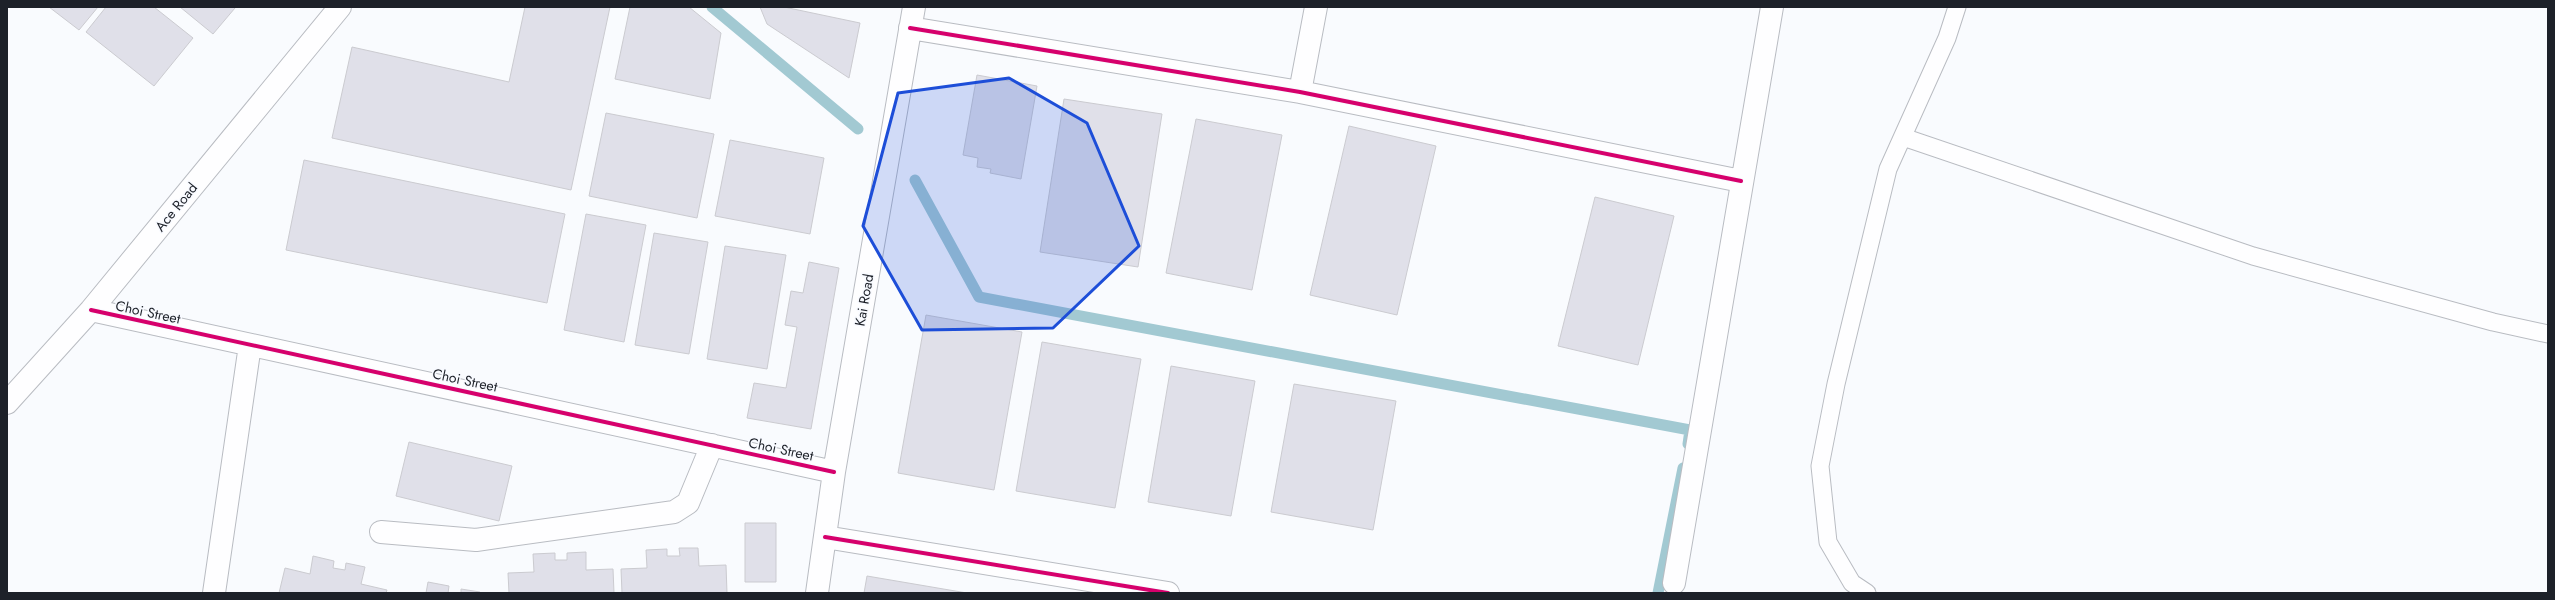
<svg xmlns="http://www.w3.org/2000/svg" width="2555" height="600" viewBox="0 0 2555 600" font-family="Jost,sans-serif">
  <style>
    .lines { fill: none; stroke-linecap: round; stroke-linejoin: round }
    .stream { stroke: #a2c9d2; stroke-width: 11 }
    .building { fill: #e0e0e9; stroke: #cbcbd0 }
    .lane-casing { stroke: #b9bcc2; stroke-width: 19 }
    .street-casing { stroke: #b9bcc2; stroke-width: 24 }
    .lane { stroke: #fefeff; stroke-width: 17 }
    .street { stroke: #fefeff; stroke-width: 22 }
    .cycleway-casing { stroke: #f8faff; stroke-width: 6 }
    .cycleway { stroke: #d6006c; stroke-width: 4 }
    .marked { fill: #1d4ed8; fill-opacity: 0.2; stroke: #1d4ed8; stroke-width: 3; stroke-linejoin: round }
    .labels { text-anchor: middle; stroke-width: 3; stroke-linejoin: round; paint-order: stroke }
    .street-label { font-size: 14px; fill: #1d2129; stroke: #f8faff }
  </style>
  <rect width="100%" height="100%" fill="#f9fbfe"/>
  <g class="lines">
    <path class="stream" d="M712,7L858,129
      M915,180L979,297L1690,430L1688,444
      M1658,593L1683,468"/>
  </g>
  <path class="building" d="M49,7H98L79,30Z
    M106,7H154L193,38L154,86L86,32Z
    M180,7H233L235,8L213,34Z
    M525,7H610L571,190L332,138L352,47L509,82Z
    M630,7H689L721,33L710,99L615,79Z
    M760,7H784L860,23L849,78L767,24Z
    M977,75L1037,86L1021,179L990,173L991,169L977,167L978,158L963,155Z
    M1064,99L1162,114L1138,267L1040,252Z
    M606,113L714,134L697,218L589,196Z
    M1196,119L1282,135L1252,290L1166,273Z
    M1349,126L1436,146L1397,315L1310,295Z
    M730,140L824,158L810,234L715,216Z
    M304,160L565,214L547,303L286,250Z
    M1595,197L1674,216L1638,365L1558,346Z
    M586,214L646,225L624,342L564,330Z
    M654,233L708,242L689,354L635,345Z
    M725,246L786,255L767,369L707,359Z
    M809,262L839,268L811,429L747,418L754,383L786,388L797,327L785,325L791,291L803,293Z
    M926,315L1022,332L994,490L898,473Z
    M1042,342L1141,359L1115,508L1016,491Z
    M1171,366L1255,381L1231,516L1148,502Z
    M1294,384L1396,401L1373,530L1271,512Z
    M409,442L512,466L499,521L396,496Z
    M745,523H776V582H745Z
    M679,548H698L699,566L726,565L727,593H622L621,569L647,568L646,550L667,549V556H680Z
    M586,552V570L613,569L614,593H509L508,573L534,572L533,554L555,553V560H567V553Z
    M313,556L334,561L333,568L345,570L346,563L365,567L361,584L387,590L386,593H279L285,568L310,574Z
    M867,576L967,593H864Z
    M428,582L449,586L448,593H426Z
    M461,589L480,592V593H461Z"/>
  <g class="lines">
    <g class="lane-casing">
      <path id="lane" d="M1903,137L2253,256L2493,322L2548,334
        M1867,593L1852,583L1828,542L1820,466L1836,384L1888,169L1947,38L1957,7"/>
    </g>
    <g class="street-casing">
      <path id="street" d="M910,28L1300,92L1741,181
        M1300,92L1316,7
        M91,310L834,472
        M7,403L91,310L340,7
        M381,532L476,540L674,512L688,503L712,445
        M825,537L1168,593
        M1674,583L1772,7
        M214,593L250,345
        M817,593L834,472L914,7"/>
    </g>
    <use href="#lane" class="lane"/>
    <use href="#street" class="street"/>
    <g class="cycleway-casing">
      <path id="cycleway" d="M910,28L1300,92L1741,181
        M91,310L834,472
        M825,537L1168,593"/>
    </g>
    <use href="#cycleway" class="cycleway"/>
  </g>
  <path class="marked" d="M1009,78L1087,123L1139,246L1053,328L922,330L863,226L898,93Z"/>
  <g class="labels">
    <g class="street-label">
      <text transform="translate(176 207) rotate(-51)" y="5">Ace Road</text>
      <text transform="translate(864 300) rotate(-80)" y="5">Kai Road</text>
      <text transform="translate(148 312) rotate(12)" y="5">Choi Street</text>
      <text transform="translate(465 380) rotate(12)" y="5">Choi Street</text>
      <text transform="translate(781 449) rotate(12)" y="5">Choi Street</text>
    </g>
  </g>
  <rect width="2555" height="600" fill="none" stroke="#1d2129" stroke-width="16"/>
</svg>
